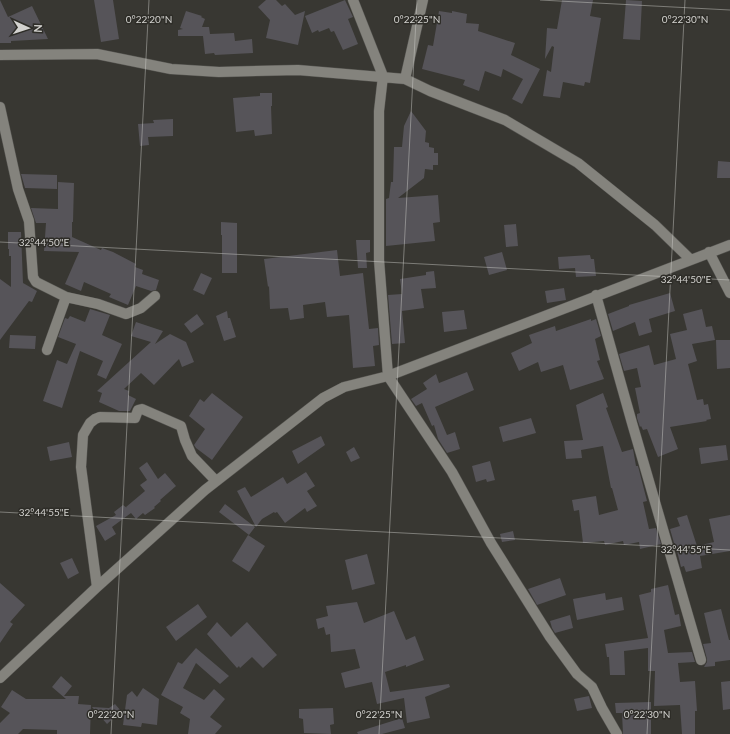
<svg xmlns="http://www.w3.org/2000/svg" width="730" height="734" viewBox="0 0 730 734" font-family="Lato,sans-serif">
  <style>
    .building { fill: #565459 }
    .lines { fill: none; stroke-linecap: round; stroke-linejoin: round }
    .minor-casing { stroke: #555450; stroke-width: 11 }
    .minor { stroke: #84837d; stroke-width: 10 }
    .ticks { fill: none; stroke: #d3d2cf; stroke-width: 1; stroke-opacity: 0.45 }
    .ticks-label { font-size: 10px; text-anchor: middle; fill: #d3d2cf; stroke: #2e2d28; stroke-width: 3; stroke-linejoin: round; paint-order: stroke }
  </style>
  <rect width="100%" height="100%" fill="#383732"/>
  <path class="building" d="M0,0L8,17L32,6L48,39L11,41V43H0Z
    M94,0H113L119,39L101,42Z
    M266,0H276L282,6L285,4L295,15L305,11L298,45L266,38L270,20L258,7Z
    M345,0L353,17L348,19L358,44L343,50L334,31L331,32L329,28L319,32L318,30L312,33L305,16Z
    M562,0H593L590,16L601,18L590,83L585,82L584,86L563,82L560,98L543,96L547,70L551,72L554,47L552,46L545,59L547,28L557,29Z
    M626,0L642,1L640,40L623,39Z
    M186,11L202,16L201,17L205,19L202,27H209L210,34L234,33L235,41L252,39L253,53L215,55L214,53L205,54L203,36H178V30L183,29L180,28Z
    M439,11L452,13V11L467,14L466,23L479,24L478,31L515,43L511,55L540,69L522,104L512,99L523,79L503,69L501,77L485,71L479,91L463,85L465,80L422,69L428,45L433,46Z
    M260,93H272V106H271L272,134L255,136L254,130L236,132L233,98L260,96Z
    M411,111L426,131L425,142L429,143V147L434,148V153H438V165H433V170L425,169L424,178L398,198L438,195L440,222L433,223L435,241L386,246V199L389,198L391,182H393L394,147H402L404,126Z
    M173,119V136L148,137L149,145L140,146L138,124L154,123L153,120Z
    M718,161L730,162V178H717Z
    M21,174L57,175V189L25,188Z
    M58,182L74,183L73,222H72V237L101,250L102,248L113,252L136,264L135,267L143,270L142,274L159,280L156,290L151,291L136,286L128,305L109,297L111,294L84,282L81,291L65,284L79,252L44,251L46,223H36L31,208L58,209Z
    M221,222L237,223V273H222V235H221Z
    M516,224L518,246L506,247L504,225Z
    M8,232H21L23,283L37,291L32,302L29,301L0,340V279L11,287V256H9V249H8Z
    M356,240H370V252L366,253L367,268H358Z
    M337,250L340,276L363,273L369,329L378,328L379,345L373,346L375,366L353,368L349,315L327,317L325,302L303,305L304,318L290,320L288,308L270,309L269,286L268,287L264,259Z
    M502,252L507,270L489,275L484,257Z
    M590,255L591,259H594L596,276L576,277L575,268L559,269L558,257Z
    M434,271L436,288L421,289L424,308L402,311L405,343L392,344L388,295L402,294L400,279L426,275V272Z
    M201,273L212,278L204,295L193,290Z
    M564,288L566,300L547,303L545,291Z
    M670,293L675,311L649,319L652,332L639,336L635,322L613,331L608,314L629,306V305Z
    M90,309L110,315L102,335L122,344L106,379L97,375L103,361L80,351L62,408L43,401L57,360L67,364L76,344L58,337L65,318L68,319L70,316L85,322Z
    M702,309L706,327L712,326L715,340L692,344L697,361L688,364L697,400L703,399L704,405L708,404L711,419L706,420L707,421L670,427L678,449L658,457L647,429L643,430L641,426L640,427L637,418V414L640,413L635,388L641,387L637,368L624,371L619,354L649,345L654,365L676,359L670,334L687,330L683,314Z
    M464,310L467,329L444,332L442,312Z
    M227,311L228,318H230L236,337L224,341L216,316Z
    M197,314L204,324L191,333L184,324Z
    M591,319V321L596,319L601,336L595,339L600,360L597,361L604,379L570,390L563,365L541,372L538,362L519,371L511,353L532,343L529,335L555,326L556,331Z
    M136,322L163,331L155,344L170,334L186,342L194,362L182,367L179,359L154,385L141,373L124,389L129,391L128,395L136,399L130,411H119L99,402L102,393L97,391L151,342L131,336Z
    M10,335L36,336L35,349L9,348Z
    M716,340H730V368L717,369Z
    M467,372L474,390L435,407L447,435L455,432L460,449L447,453L438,439L434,425L432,426L422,403L416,406L411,399L427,389L423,383L436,374L439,383Z
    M212,393L243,417L212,460L196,448L194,445L205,429L189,416L200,399L204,402Z
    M603,393L608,407L606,408L622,452L633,449L636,466H638L647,501L643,502L649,529L656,528L661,544L640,549L639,542L624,545L623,541L605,545L604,541L583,543L579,510L574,511L572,500L596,496L599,515L618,510L612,488H611L603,446L581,450L582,458L566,459L564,441L583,440L576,405Z
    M531,418L536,433L503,442L499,427Z
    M321,436L325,445L298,464L292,451Z
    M69,442L72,457L50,461L47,447Z
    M726,445L728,460L701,464L699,448Z
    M354,447L360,458L351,462L346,452Z
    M490,461L495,480L487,482L486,479L476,482L472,466Z
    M147,462L158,479L165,473L176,486L160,500L161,501L154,507L155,508L145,515L143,513L136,519L131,513L112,527L116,534L105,541L96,526L116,515L114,512L123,505L127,508L126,507L145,491L140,485L147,480L139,468Z
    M306,472L315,486L307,491L317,506L307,512L305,508L285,523L277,512L275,513L274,512L262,519L256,527L237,491L245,487L251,497L283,477L287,484Z
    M225,504L255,527L249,535L219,512Z
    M687,515L697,546L714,542L709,519L730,515V551L700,556L702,568L686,572L684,566L681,567L675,543H674L670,529L680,526L677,518Z
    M513,531L515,540L502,542L500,534Z
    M248,535L265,546L249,572L232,561Z
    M367,554L375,584L352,590L345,560Z
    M72,558L79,573L68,579L60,563Z
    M560,578L566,595L537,605L528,589Z
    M0,583L25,605L10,622L13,624L0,643Z
    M668,585L675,615L679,614L681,626L664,630L668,653L692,652L695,662L678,663L680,682L695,681L697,711H695V734H682L680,705L654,706L655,671H648V648L624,651L625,675H610L609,657H607L605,644L648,638L639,595L651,592V589Z
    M605,593L606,600L622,597L624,610L577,620L573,599Z
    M357,602L364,623L394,611L406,640L415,636L424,660L406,667V665L385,672L390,692L449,684L450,687L425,697L430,718L407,723L404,698L377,704L372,682L345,688L341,673L360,668L355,649L331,652L330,634L326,635L324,627L318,629L316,619L328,616L326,606Z
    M198,604L207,617L176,641L166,627Z
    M721,609L729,640H730V660L715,662V666L704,667L707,662V659L703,644L711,643L704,613Z
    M570,615L573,628L555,633L552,628L550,621Z
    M217,622L231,637L247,622L277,655L263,668L252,657L240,668L239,666L237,668L207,634Z
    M196,648L229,676L220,684L196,663L183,688L204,700L214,689L225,699L210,717L222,726L215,734H188L190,719L180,713L183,707L161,695L178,662L182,664Z
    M61,676L72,686L64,696H79L78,704L91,705L90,734H57V730L23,729L18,734H0V723L10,713L1,707L12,690L26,699H66L52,687Z
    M730,681V709L723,710L721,682Z
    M143,688L159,699L157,725L142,723L141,727L123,725L127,695L132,691L137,697Z
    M589,696L592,708L577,711L574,699Z
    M651,702V734H623L622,713H616L615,703Z
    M115,704L121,711L107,724L92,707L109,708Z
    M333,708L334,724L330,725L331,734L304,733L303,719L299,718V709Z
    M402,718L405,728L382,734H358L357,732Z"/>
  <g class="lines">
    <g class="minor-casing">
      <path id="minor" d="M353,0L383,76L379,111V260L388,376L452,472L491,543L550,637L577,674L592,687L602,708L617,734
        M0,55L97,54L171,69L219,72L298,70L405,79L430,91L505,120L578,163L655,225L690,259
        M405,79L423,0
        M0,107L18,189L29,221L33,277L36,282L66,297L47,350
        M709,252L730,293
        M596,295L632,423L701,660
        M66,297L98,304L126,314L141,308L155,296
        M97,587L81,467L83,435L90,423L95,419L100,417L135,418L138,410L142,409L181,426L185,440L192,456L216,481
        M0,678L97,587L205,490L323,398L344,387L388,376L730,245"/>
    </g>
    <use href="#minor" class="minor"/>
  </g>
  <path class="ticks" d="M540,0L730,10M0,242L730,280M0,512L730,550M111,734L149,0M379,734L417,0M647,734L685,0"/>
  <g class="ticks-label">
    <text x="149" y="23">0°22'20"N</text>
    <text x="417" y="23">0°22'25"N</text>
    <text x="685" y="23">0°22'30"N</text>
    <text x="44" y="246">32°44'50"E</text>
    <text x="686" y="283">32°44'50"E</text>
    <text x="44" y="516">32°44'55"E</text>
    <text x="686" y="553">32°44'55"E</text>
    <text x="111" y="718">0°22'20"N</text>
    <text x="379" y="718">0°22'25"N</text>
    <text x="647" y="718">0°22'30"N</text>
  </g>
  <g transform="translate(28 28) rotate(93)" stroke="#2e2d28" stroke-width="3" paint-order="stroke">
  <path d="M0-3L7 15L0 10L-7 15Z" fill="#d3d2cf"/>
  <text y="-6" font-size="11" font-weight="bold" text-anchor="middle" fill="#d3d2cf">N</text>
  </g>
</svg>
